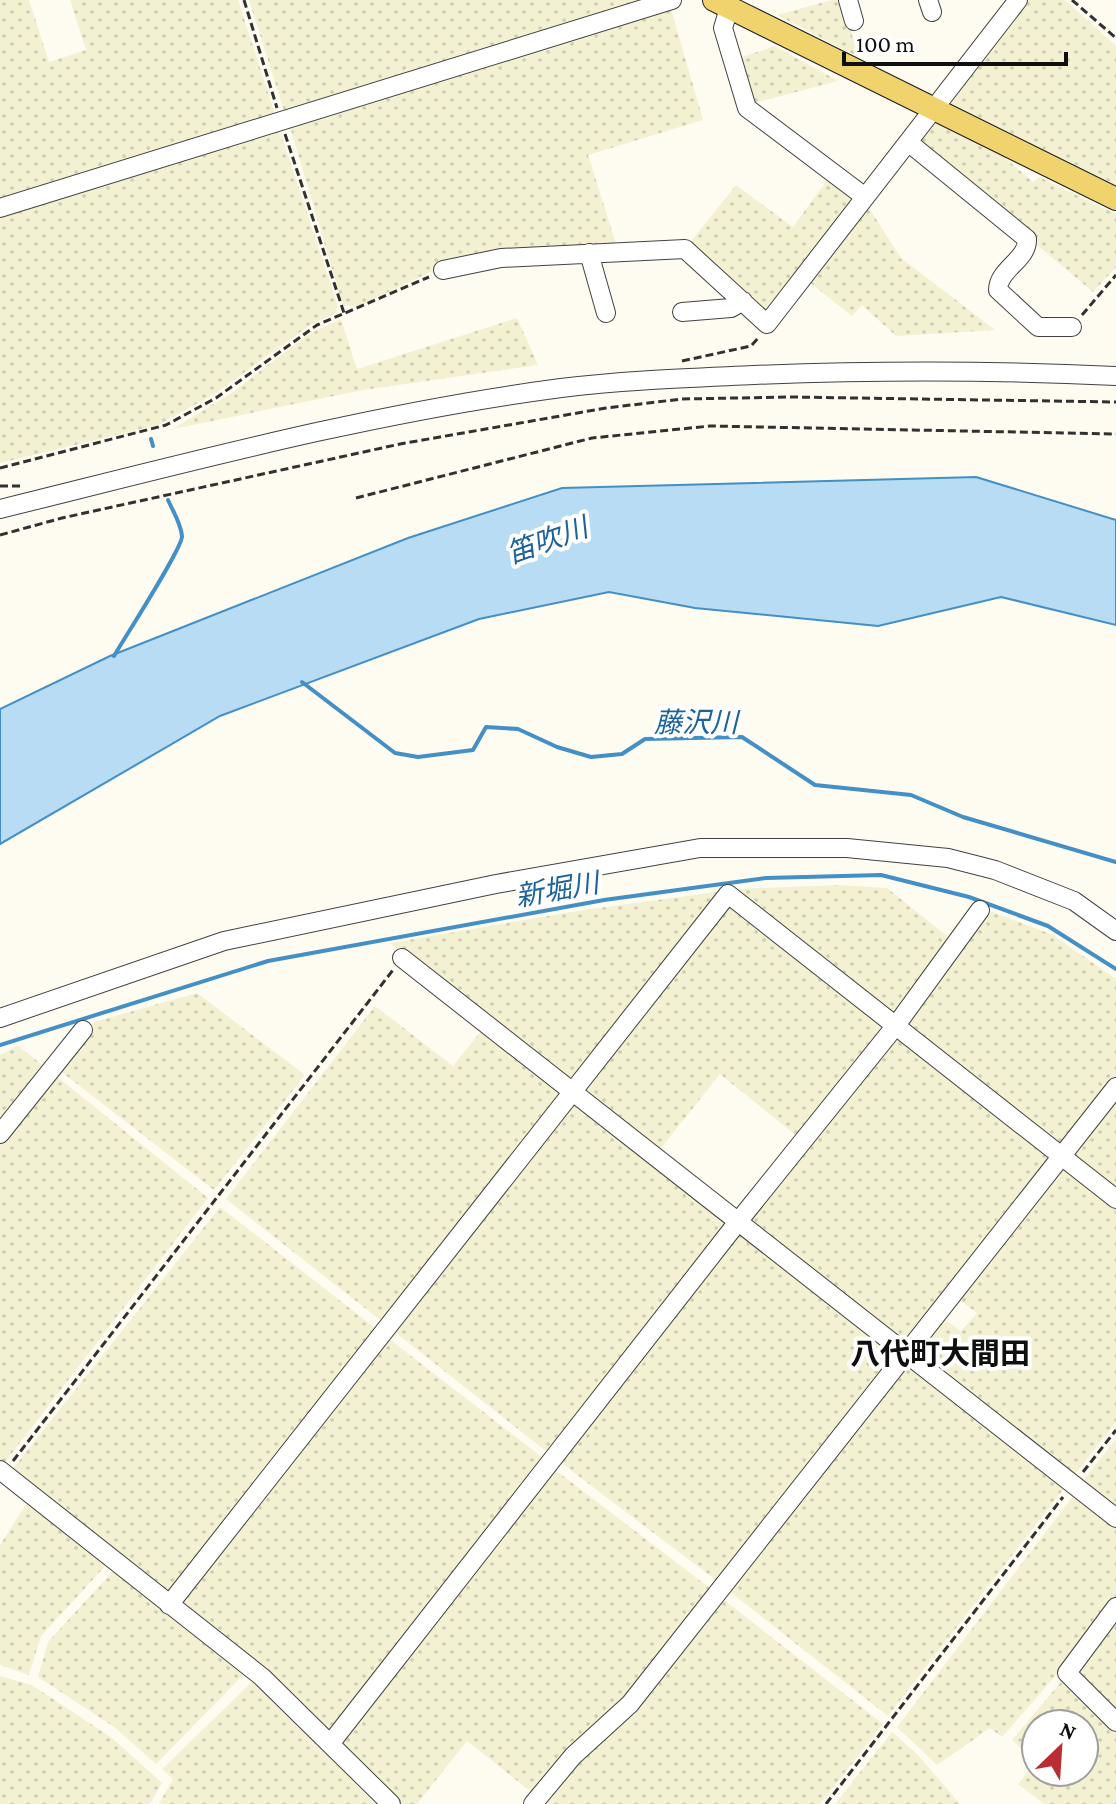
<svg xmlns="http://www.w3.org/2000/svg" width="1116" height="1804" viewBox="0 0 1116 1804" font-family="'Crimson Pro','Noto Sans JP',serif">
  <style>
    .farmland { fill: url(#farmland-dots); fill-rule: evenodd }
    .water { fill: #b8dcf3; stroke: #438fc6; stroke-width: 2 }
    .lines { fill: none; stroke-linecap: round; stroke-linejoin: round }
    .stream { stroke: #438fc6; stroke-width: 4 }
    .minor-casing { stroke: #424242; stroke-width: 20 }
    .major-casing { stroke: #202020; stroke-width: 24 }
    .path { stroke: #313131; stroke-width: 3; stroke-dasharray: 8 4; stroke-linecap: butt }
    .minor { stroke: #fff; stroke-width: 18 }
    .major { stroke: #f1d36e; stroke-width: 22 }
    .labels { text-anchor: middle; stroke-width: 8; stroke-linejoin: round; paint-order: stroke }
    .water-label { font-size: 28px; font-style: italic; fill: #1e629a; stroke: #fff }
    .quarter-label { font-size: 30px; font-weight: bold; fill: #0f0f0f; stroke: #fff }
  </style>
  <defs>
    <pattern id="farmland-dots" width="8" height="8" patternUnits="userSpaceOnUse" patternTransform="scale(2)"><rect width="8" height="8" fill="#f3f1d2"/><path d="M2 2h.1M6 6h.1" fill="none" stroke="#cfcdb3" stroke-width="1.8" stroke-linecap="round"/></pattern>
  </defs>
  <rect width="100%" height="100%" fill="#fefcf1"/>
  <path class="farmland" d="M0,0H29L49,62L86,50L70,0H238L276,117L0,202Z
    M249,0H648L284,111Z
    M832,0H843L858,57L777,15Z
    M1027,0H1065L1116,46V185L947,102Z
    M671,9L703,120L588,155L617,247L441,267L359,306H343L290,127Z
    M775,46L838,81L751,104L736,59Z
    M935,123L1002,155L1033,182L1039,177L1116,214V267L1093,292L917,144Z
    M279,128L338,306L336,313L310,325L216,393L158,425L0,463V215Z
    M830,176L858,197L770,312L763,313L688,245L736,185L793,227Z
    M867,205L901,258L995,330L896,336L862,305L852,316L808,281Z
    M517,318L538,365L363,390L173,429L233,392L307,335L341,319L357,369Z
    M840,885L887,888L953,941L896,1017L732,889Z
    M724,891L570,1087L390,943L577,911Z
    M729,903L886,1025L798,1137L720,1074L658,1152L577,1090Z
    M990,911L1053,935L1116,979V1079L1062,1148L903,1023Z
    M197,993L305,1075L214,1190L59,1070L94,1022Z
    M375,1006L453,1066L482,1030L563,1095L384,1323L226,1199Z
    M897,1033L1054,1158L904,1345L746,1221Z
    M18,1046L46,1068L0,1124V1055Z
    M55,1075L208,1198L3,1465L0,1463V1144Z
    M1116,1095V1192L1069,1154Z
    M570,1103L730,1226L551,1455L391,1329Z
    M1063,1165L1116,1207V1422L1072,1478L916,1355L944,1319L961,1331L977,1313L958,1299Z
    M220,1207L379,1331L171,1597L11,1471Z
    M740,1234L898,1357L717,1581L560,1462Z
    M388,1338L547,1461L331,1734L179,1603Z
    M908,1364L1065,1487L888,1716L729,1591Z
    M1116,1439V1511L1081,1483Z
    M554,1469L715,1592L623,1704L534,1794L467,1741L417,1804H398L338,1743Z
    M1074,1495L1116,1527V1598L1063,1667L1002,1737L990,1728L937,1765L897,1727Z
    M28,1501L108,1563L41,1636L29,1675L0,1665V1545Z
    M115,1569L244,1674L156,1764L114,1727L38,1677L48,1642Z
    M724,1600L883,1724L820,1804H543L587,1753L635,1714Z
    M1116,1617V1714L1075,1673Z
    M0,1676L32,1685L112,1738L162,1783L150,1804H0Z
    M253,1681L288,1712L375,1804H159L173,1779L162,1769Z
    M1061,1682L1116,1734V1804H1044L1018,1784L1036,1762L1012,1740ZM1036,1724H1084V1772H1036Z
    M892,1732L918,1755L960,1804H835Z"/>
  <path class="water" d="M976,477L1116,520V625L1001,597L878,626L695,608L609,592L479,619L220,716L0,844V709L110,656L408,538L562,488Z"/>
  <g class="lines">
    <path class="stream" d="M151,439L153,446
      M114,656C125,637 183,547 182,536C181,524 173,511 168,500
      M302,682L395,753L418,757L473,750L486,727L518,729L557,747L591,757L622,754L645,739L742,737L815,785L911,795L963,817L1116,862
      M0,1045L268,961L604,900L766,878L881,875L969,897L1048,926L1116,969"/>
    <g class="minor-casing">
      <path id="minor" d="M848,0L854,21
        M928,0L932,12
        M729,8L723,28L747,108L865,197
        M908,142L1027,239C1028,260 998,269 998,290L1038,327H1072
        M0,208L672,0
        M589,253L606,313
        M443,270L501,258L685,249L767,324L1018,0
        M682,312L731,308L743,301
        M0,509C186,463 370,413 561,388C625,380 689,378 754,375C875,370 995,370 1116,376
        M402,958L1116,1518
        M0,1018L224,941L496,884L700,848H847L948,858L995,870L1074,901L1116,931
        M0,1134L83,1030
        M0,1470L262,1677L391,1804
        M169,1605L728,894L1116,1199
        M1116,1607L1067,1673L1116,1722
        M330,1744L737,1223L897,1024L980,910
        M533,1804L573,1756L630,1704L1116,1087"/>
    </g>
    <g class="major-casing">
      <path id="major" d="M714,0L1116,199"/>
    </g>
    <path class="path" d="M244,0L277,108
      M1072,0L1116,38
      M285,134L344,313
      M1082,315L1116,275
      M682,361L751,346L760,336
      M0,468L166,425L216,398L317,325L429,277
      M0,486H20
      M356,498L592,438L710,426L1116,434
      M0,535L62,518L400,444L606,408L682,399L790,397L1116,402
      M13,1461L393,970
      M1083,1472L1116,1430
      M826,1804L1063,1497"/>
    <use href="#minor" class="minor"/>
    <use href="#major" class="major"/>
  </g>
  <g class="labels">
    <g class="water-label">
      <text transform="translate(547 540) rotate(-20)" y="10">笛吹川</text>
      <text x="696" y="732">藤沢川</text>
      <text transform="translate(557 889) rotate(-10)" y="10">新堀川</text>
    </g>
    <g class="quarter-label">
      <text x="940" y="1364">八代町大間田</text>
    </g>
  </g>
  <g transform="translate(1060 1748) rotate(25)"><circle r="38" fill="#ffffff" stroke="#9f9f9f" stroke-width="2"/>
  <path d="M0-6L14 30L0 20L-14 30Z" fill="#b82e32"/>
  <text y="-12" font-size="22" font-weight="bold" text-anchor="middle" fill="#0f0f0f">N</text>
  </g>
  <path d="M844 52v12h222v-12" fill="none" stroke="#0f0f0f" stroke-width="4"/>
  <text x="856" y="52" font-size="24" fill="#0f0f0f" stroke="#ffffff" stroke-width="6" paint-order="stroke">100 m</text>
</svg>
